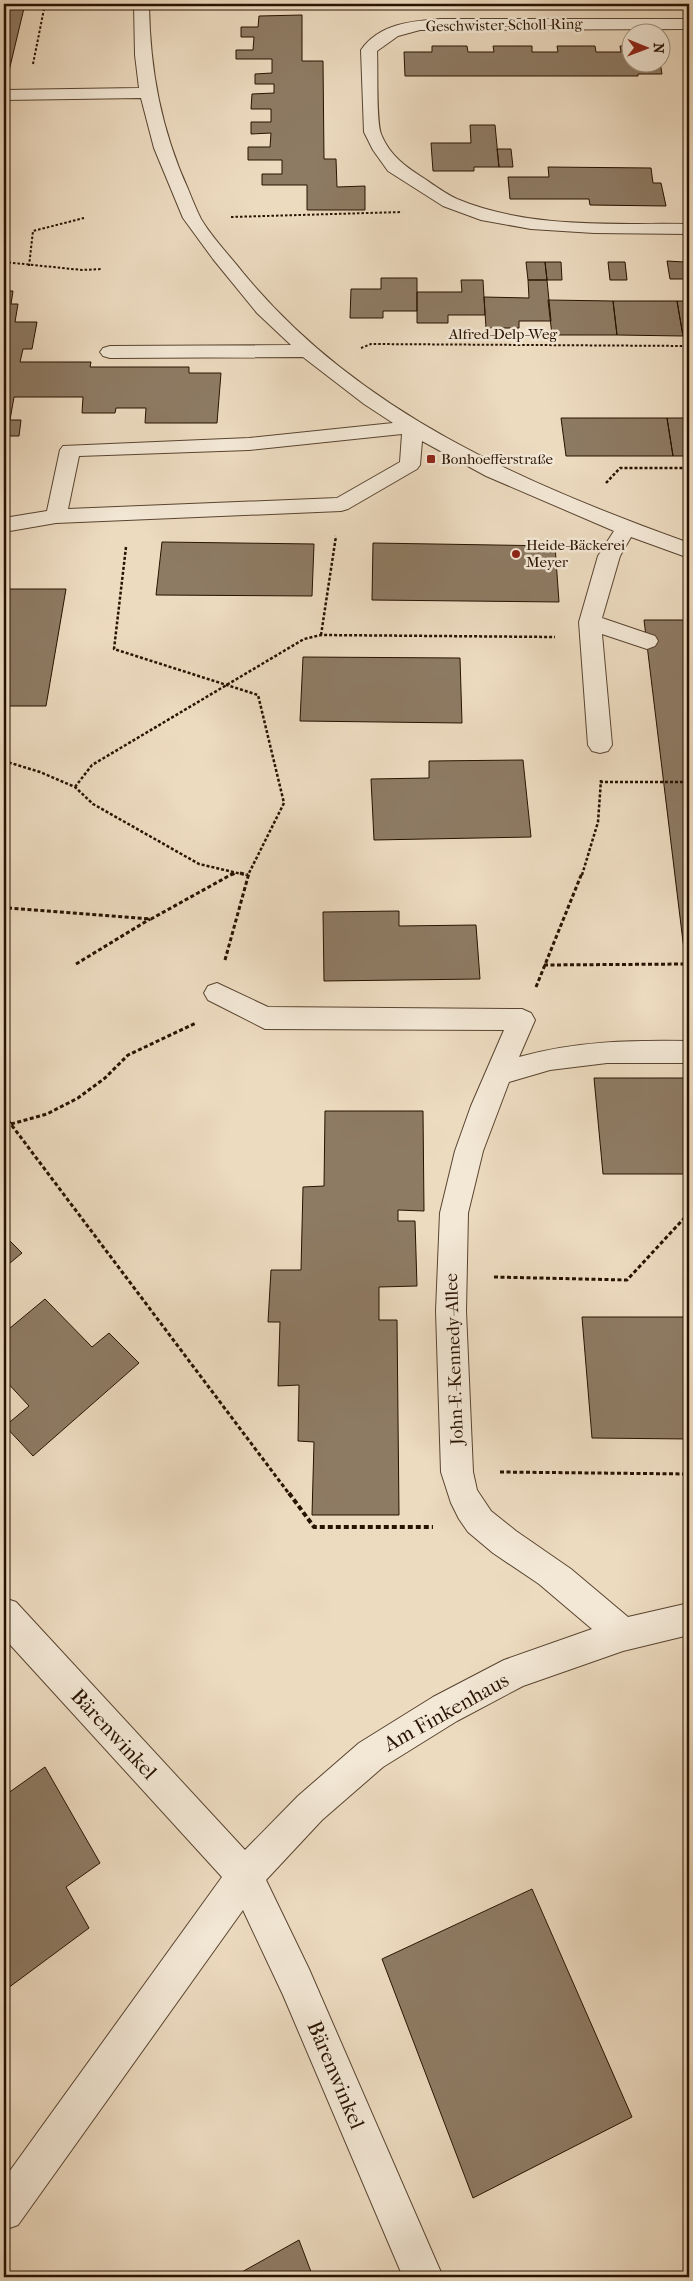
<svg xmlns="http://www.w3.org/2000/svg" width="693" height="2281" viewBox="0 0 693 2281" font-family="'IM FELL French Canon',serif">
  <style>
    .building { fill: #8e7b64; stroke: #281200 }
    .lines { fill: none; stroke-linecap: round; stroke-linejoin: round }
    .minor-casing { stroke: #594430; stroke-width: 2 }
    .path-far3 { stroke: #281200; stroke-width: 2; stroke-dasharray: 2.5 2; stroke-linecap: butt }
    .path-far2 { stroke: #281200; stroke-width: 2.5; stroke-dasharray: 3 2; stroke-linecap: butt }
    .path-far1 { stroke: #281200; stroke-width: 3; stroke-dasharray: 4 2.5; stroke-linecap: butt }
    .path { stroke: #281200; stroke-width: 4; stroke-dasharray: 5 3; stroke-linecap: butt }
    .minor { fill: #f3e8d6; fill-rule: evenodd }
    .poi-dot { fill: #8f2418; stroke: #f3e8d6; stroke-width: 2 }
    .labels { text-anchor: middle; stroke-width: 5; stroke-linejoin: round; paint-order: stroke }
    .far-street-label { font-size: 15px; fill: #281200; stroke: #f3e8d6 }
    .far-poi-label { font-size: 15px; fill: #281200; stroke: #f3e8d6; text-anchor: start }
    .street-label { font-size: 18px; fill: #281200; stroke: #f3e8d6 }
    .near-street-label { font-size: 21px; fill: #281200; stroke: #f3e8d6 }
  </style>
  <rect width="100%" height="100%" fill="#eddbc0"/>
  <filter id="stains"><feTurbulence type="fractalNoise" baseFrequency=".004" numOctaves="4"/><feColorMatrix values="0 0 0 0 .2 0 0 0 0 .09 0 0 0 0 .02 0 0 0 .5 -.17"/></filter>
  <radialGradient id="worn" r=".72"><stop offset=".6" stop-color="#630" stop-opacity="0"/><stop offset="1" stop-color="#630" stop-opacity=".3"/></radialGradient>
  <path class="building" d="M4,4H25L8,75H4Z
    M493,4H543V5H493Z
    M634,4H689V5H684V9L635,8Z
    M302,15V61H323L324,159H336L337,187L365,186V210H307V185H262V174H282V160H248V147H270L271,133L251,134V122H271V109H251L252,94L274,93V84H255V74L272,73V59H236V50H253L254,37H241V27H258L259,16Z
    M432,46H467L468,52H494L493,46H532V52H558L557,46H595L596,52H621L620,46H630V62H660L662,74H638V76H405L404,52H432Z
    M470,125H495L499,167H474V171H433L431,143H471Z
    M497,149H511L513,167H499Z
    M548,167L651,168L653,183H661L666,206L590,205L589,199H510L508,177H549Z
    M667,261L684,262L687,279H670Z
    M526,262H545L547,280H528Z
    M545,262H561L562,280H547Z
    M608,262H625L627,280H610Z
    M381,278H417V311H383V318H350L351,289H381Z
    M461,280H483L485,315H448V323H417V292H462Z
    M528,280H547L551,321H519V328H486L484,297L529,298Z
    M4,291H13L11,304H18L15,322H37L32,349H23L20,362H91L90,367H189V373H221L217,423H145L146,408H116L115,413H82L83,397H14L10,420H21L19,436H4Z
    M548,300L613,301L617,335H552Z
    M613,301H677L683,336L617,335Z
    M677,301H689V336H683Z
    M561,418H667L673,456H566Z
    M667,418H689V456H673Z
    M162,542L314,544L312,596L156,595Z
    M373,543L555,546L559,602L372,600Z
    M4,589H66L46,706H4Z
    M644,620H689V983H688Z
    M303,657L460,658L462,723L300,721Z
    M523,760L531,837L374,840L371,779L429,778V761Z
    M399,911V926L476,925L480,979L324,981L323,912Z
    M594,1078H689V1174H603Z
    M325,1111H423L424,1211L398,1210V1221H415L417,1286L379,1287V1320H397L399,1515H312L314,1442L298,1441L299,1385L278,1386L280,1322H268L271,1270H301L303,1187L324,1186Z
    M4,1235L22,1253L4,1268Z
    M45,1299L92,1347L109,1333L139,1363L33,1456L5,1426L29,1406L4,1379V1333Z
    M582,1317H689V1439L592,1438Z
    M45,1767L100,1863L66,1887L89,1928L4,1991V1796Z
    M532,1889L632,2117L473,2198L382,1959Z
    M299,2240L313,2277H233Z"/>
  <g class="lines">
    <g class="minor-casing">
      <path id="minor" d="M134,4L149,5C150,70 161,129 188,189C192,199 196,209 201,219C213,239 230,256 244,274C359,413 523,483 689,543V558L631,537L620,556L602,618L655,636L658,641L655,646L647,649L602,634L612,745L608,751L600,753L592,751L588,745L579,622L598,556L614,531L486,476L422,441L420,465L417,469L348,509L341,511L56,523L4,532V518L47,511L60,450L63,446L249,438L393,423L364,404L303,357L110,358L103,356L100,352L103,348L110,346L291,345L257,313L213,259L183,218L154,148L141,98L4,100V90L139,88L135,55ZM402,434L400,462L337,498L68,509L79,456L249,450Z
        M440,19H689V29L420,30L398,36L377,51C378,68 376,121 381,134C390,156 406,167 425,179C435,186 446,194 457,199C529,229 612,223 689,224V234L594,233L531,229L481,220L443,206L388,171L373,150L364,132L361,50C379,24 411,21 440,19Z
        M217,983L268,1007L522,1009L531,1013L535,1020L519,1057C575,1041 632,1040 689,1041V1063H607L550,1070L509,1082L483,1151L468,1213L466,1311L473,1472L477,1490L491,1511L516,1531L571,1569L628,1617L689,1603V1635L623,1651L523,1686L457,1721L383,1767L322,1820L266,1880L309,1969L443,2277H403L283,1995L243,1910L18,2225L4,2230V2179L222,1877L4,1638V1598L16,1602L245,1850L298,1796L359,1743L433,1697L504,1660L592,1629L539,1584L493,1553L468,1532L459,1519L451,1503L441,1472L436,1311L440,1213L455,1151L471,1106L504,1030L265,1029L208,1000L204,993L208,986Z"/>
    </g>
    <path class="path-far3" d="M33,64L45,4
      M231,217L402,212
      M4,262L82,270L102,269
      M29,266L33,231L84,218
      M361,348L371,344L689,346"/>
    <path class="path-far2" d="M606,483L620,468H689
      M126,547L114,649L258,695L284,803L248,875
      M321,635L336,536
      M4,761L40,772L75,787L93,804L199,864L246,875
      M600,782H689
      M75,787L92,765L304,639L321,635L555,637
      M232,875L235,873
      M582,875L598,822L601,780"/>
    <path class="path-far1" d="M240,873L248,875
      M8,908L151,919L234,873
      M225,960L249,873
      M76,964L150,919
      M544,965L689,964
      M536,987L582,873
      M4,1115L290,1495
      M11,1124L47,1114L78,1098L105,1078L128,1055L196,1023
      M494,1277L627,1280L689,1213
      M500,1472L689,1474"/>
    <path class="path" d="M289,1493L314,1527H433"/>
    <use href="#minor" class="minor"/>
  </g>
  <g class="poi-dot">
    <rect x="426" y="454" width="10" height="10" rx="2.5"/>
    <circle cx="516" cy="554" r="5"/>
  </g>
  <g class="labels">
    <g class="far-street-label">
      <text transform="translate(504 25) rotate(-1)" y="5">Geschwister-Scholl-Ring</text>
      <text x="503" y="339">Alfred-Delp-Weg</text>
    </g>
    <g class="far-poi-label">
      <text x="441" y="464">Bonhoefferstraße</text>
      <text x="526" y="550">Heide-Bäckerei<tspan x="526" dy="17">Meyer</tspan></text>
    </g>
    <g class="street-label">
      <text transform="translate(454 1359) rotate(-92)" y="6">John-F.-Kennedy-Allee</text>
    </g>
    <g class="near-street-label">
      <text transform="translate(446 1712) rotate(-29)" y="7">Am Finkenhaus</text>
      <text transform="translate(114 1734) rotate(47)" y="7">Bärenwinkel</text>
      <text transform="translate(336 2075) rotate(67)" y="7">Bärenwinkel</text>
    </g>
  </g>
  <rect width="693" height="2281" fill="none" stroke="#eddbc0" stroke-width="20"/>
  <rect x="5" y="5" width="683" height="2271" fill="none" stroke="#281200" stroke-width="2.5"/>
  <rect x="10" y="10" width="673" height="2261" fill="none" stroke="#281200"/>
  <g transform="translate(646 48) rotate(91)"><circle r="24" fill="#f3e8d6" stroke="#a29280"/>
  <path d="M0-4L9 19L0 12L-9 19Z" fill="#8f2418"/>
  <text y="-8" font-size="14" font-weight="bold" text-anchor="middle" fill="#281200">N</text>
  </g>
  <rect width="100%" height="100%" filter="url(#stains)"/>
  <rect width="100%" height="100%" fill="url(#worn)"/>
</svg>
